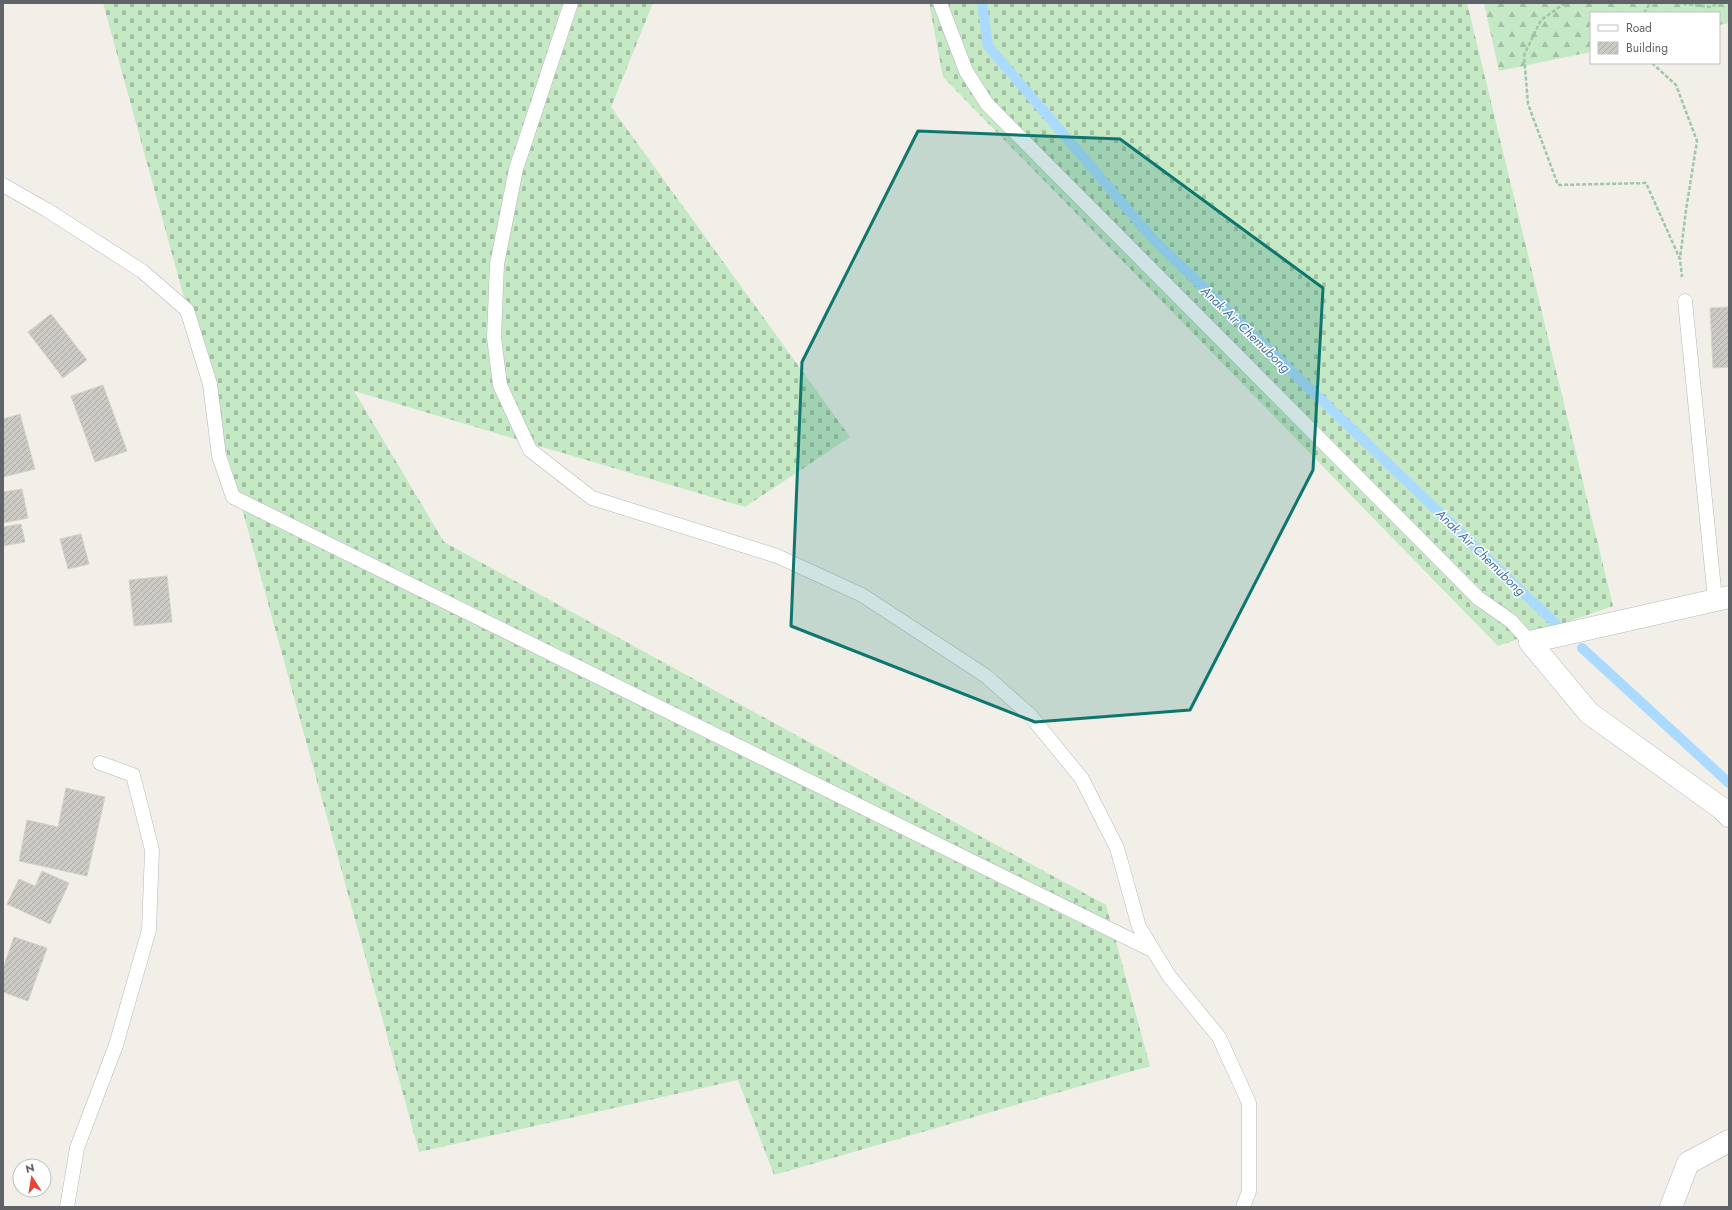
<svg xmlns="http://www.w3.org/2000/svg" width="1732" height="1210" viewBox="0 0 1732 1210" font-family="Jost,sans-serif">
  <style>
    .forest { fill: url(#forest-firs) }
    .cemetery { fill: url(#cemetery-stones) }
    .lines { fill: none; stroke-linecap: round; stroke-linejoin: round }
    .stream { stroke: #aadaff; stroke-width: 10 }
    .building { fill: url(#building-hatch); stroke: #d6d1c6 }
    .lane-casing { stroke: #b5b8bc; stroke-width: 15 }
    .street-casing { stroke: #b5b8bc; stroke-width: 23 }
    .path { stroke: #9cc7a9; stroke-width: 2.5; stroke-dasharray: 4 2; stroke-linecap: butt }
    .lane { stroke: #fff; stroke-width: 14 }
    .street { stroke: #fff; stroke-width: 22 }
    .marked { fill: #0f766e; fill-opacity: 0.2; stroke: #0f766e; stroke-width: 3; stroke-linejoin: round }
    .labels { text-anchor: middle; stroke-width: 3; stroke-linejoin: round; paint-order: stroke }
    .water-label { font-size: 13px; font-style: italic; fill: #4174aa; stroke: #fff }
  </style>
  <defs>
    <pattern id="forest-firs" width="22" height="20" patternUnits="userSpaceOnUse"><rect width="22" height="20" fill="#c5e8c5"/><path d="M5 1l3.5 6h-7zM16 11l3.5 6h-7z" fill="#a3c0a4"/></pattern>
    <pattern id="cemetery-stones" width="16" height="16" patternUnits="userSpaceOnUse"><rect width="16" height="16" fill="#c5e8c5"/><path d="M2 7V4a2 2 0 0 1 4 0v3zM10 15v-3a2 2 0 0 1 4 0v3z" fill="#a3c0a4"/></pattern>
    <pattern id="building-hatch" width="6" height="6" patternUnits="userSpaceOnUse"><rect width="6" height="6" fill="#cccac5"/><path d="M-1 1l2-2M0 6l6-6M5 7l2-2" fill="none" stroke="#a9a8a4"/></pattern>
  </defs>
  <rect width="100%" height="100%" fill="#f1efe8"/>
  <path class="forest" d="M1484,3H1729V23L1719,25V13H1591V52L1499,71Z"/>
  <path class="cemetery" d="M103,3H653L611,107L850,437L745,507L354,391L444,542L1106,905L1150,1066L774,1175L738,1080L419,1152Z
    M929,3H1467L1613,606L1498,646L943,77Z"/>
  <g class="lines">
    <path class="stream" d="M982,3L988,46L1153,239L1555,623
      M1582,648L1729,783"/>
  </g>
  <path class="building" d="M1729,307V367L1713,368L1710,308Z
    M51,314L87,360L63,378L28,332Z
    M103,385L127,451L95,462L71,396Z
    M20,414L35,469L3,477V419Z
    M22,489L28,518L3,523V492Z
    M21,524L25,542L3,546V527Z
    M81,534L89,564L68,569L60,539Z
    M167,576L172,622L134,626L129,580Z
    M66,788L105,797L87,876L19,861L27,820L58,827Z
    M42,871L69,883L50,924L7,904L19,879L35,886Z
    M14,937L47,948L28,1001L3,992V968Z"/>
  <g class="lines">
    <g class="lane-casing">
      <path id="lane" d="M571,3L516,169L497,264L494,337L500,385L530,450L592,498L777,556L862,595L986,676L1030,715L1082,779L1117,848L1139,927L1169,976L1219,1037L1249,1103V1191L1243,1207
        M940,3L966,71L987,104L1478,598L1511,621L1530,642
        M3,185L47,210L142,271L187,310L210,384L219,456L233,497L1154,951
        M1685,301L1715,599
        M67,1207L77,1148L116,1045L149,930L152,850L133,775L100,763"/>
    </g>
    <g class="street-casing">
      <path id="street" d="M1729,597L1530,642L1589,713L1721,808L1729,816
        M1671,1207L1688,1163L1729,1141"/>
    </g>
    <path class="path" d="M1565,3L1541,20L1524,55L1528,104L1558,185L1646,183L1680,259L1682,277
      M1677,3L1711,7L1719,3
      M1644,13L1650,3
      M1652,63L1676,85L1697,141L1686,210L1680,259"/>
    <use href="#lane" class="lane"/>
    <use href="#street" class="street"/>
  </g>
  <path class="marked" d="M918,131L1120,139L1323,288L1313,470L1190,710L1035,722L791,626L802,362Z"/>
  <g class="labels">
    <g class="water-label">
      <text transform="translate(1246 329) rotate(44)" y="5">Anak Air Chemubong</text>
      <text transform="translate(1481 552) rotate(44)" y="5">Anak Air Chemubong</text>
    </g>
  </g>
  <rect width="1732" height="1210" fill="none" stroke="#5f6368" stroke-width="8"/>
  <rect x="1590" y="12" width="130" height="52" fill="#ffffff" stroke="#bfc1c3"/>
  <rect x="1598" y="25" width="20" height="6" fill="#ffffff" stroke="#bfc1c3"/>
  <text x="1626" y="32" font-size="12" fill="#5f6368">Road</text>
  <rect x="1598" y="42" width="20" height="12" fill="url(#building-hatch)" stroke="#bfc1c3"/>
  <text x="1626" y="52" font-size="12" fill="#5f6368">Building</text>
  <g transform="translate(32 1178) rotate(348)"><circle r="19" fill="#ffffff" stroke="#bfc1c3"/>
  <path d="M0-3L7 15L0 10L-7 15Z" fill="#ea4335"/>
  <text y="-6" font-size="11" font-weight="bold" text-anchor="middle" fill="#5f6368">N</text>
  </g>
</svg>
